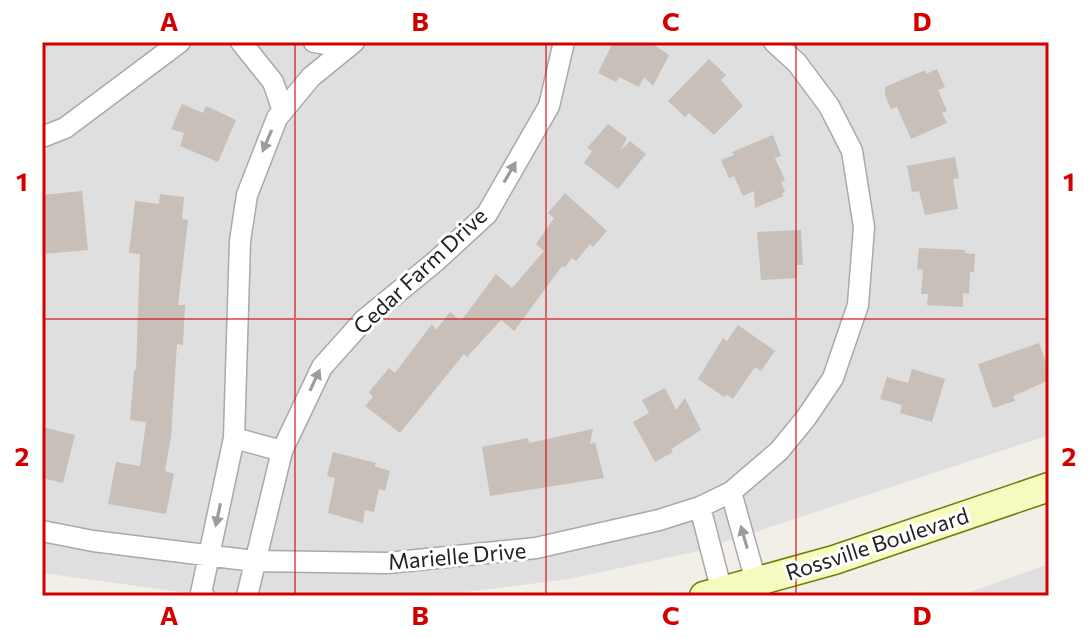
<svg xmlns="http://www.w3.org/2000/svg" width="1091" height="638" viewBox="0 0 1091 638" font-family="Commissioner,sans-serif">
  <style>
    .residential { fill: #e0dfdf }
    .building { fill: #c7bfb8 }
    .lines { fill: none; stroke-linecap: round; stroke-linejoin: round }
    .street-casing { stroke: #a9a9a9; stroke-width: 23 }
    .secondary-casing { stroke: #707d05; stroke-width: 31 }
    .street { stroke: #fff; stroke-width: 20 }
    .secondary { stroke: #f7fabf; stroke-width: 28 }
    .oneway { fill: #9c9c9c }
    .grid { fill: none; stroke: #d40000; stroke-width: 2; stroke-opacity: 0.55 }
    .labels { text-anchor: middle; stroke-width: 6; stroke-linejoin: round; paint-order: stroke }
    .street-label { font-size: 22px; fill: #222; stroke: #fff }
    .neatline { fill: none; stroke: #d40000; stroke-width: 3 }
    .grid-label { font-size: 26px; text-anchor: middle; font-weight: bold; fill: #d40000 }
  </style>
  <rect width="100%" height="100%" fill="#f2efe9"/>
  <path class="residential" d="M42,42H1049V435L694,552L569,579L433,596H210L42,573Z
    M1049,564V596H959Z"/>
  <path class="building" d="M613,42H650L669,55L653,86L644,77L639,87L619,77L616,82L598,73Z
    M709,59L726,75L721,80L743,106L714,135L689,113L685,117L668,101Z
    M937,69L945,87L938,90L947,111L942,113L947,123L911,139L897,107L891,109L885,95V87L925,70L926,74Z
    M182,104L203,113L206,106L236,120L218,162L180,146L184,133L171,129Z
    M608,124L627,138L621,150L630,141L646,154L618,189L584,163L592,151L587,148Z
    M773,135L781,156L775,158L785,180L781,182L785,192L782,193L783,196L755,208L754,191L743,196L734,176L729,178L721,160L734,155L732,152Z
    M955,157L959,178L953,179L958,209L925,215L919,191L912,192L907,166Z
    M82,191L88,250L42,254V195Z
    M565,193L607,231L593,247L590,244L576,261L572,258L564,268L562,266L514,331L501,320L467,357L464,354L400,433L365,406L373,397L369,392L389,368L395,373L432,324L436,330L450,312L461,321L496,274L512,288L544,251L536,244L554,218L548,213Z
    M160,194L184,197L182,219L188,220L178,305H185L183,345L177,344L171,437L165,471L174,474L166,514L108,504L116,462L140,466L146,422L130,420L134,370H136L140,254L129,253L135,201L159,204Z
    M801,230L803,265H797V278L761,280L757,232Z
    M919,248L965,250V253L975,254L974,272H970L969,294L963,293V307L927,305L928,294H921L923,270L917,269Z
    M738,325L775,351L761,371L755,367L733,399L727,395L724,397L698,379L723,338L727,341Z
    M1039,343L1049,371V380L1013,396L1015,401L993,408L978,364Z
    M912,369L945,379L932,422L900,413L902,405L880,399L887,377L908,383Z
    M665,388L676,410L685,398L701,430L671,449L673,452L655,462L633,422L649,413L642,400Z
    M42,427L75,435L63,483L42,478Z
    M593,429L590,444L595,442L604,478L490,496L482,447L528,438L529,443Z
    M333,452L376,463L374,466L390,471L385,491L379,489L374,512L365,510L363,523L328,513L335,478L327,476Z"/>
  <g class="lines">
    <g class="street-casing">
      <path id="street" d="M241,42L273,82L283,111
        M314,42L346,47
        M42,137L65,128L180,42
        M234,438L282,451
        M731,492L760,596
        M700,507L723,596
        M42,531L93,541L254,561L387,563L536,548L659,520L700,507L731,492L779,451L806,418L833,378L858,305L864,227L852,151L829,106L797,63L774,42
        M204,596L201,593L234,438L240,241L247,195L277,118L311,77L354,42
        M247,596L282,451L322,367L364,320L436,261L487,214L549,106L564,42"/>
    </g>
    <g class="secondary-casing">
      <path id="secondary" d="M704,596L834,560L1049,487"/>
    </g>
    <use href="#street" class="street"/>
    <use href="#secondary" class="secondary"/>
  </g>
  <defs><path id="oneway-solid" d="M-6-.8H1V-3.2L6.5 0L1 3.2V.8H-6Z" transform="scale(2)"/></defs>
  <g class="oneway">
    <use href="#oneway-solid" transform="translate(267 141) rotate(113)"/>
    <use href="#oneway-solid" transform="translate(510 172) rotate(-60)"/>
    <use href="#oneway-solid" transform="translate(315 380) rotate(-65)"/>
    <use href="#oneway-solid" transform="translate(218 515) rotate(102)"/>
    <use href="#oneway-solid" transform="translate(744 537) rotate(-106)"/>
  </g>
  <path class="grid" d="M295,42V596M546,42V596M796,42V596M42,319H1049"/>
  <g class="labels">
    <g class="street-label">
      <text transform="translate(420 271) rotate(-43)" y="8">Cedar Farm Drive</text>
      <text transform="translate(877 544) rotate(-18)" y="8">Rossville Boulevard</text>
      <text transform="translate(457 556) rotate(-5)" y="8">Marielle Drive</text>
    </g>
  </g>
  <rect width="1091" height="638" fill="none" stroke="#ffffff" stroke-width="88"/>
  <rect x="44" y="44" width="1003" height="550" class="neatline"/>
  <g class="grid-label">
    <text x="169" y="31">A</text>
    <text x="420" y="31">B</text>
    <text x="671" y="31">C</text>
    <text x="922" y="31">D</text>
    <text x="22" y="191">1</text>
    <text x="1069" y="191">1</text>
    <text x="22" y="466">2</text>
    <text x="1069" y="466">2</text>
    <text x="169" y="625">A</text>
    <text x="420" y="625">B</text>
    <text x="671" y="625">C</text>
    <text x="922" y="625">D</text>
  </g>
</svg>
